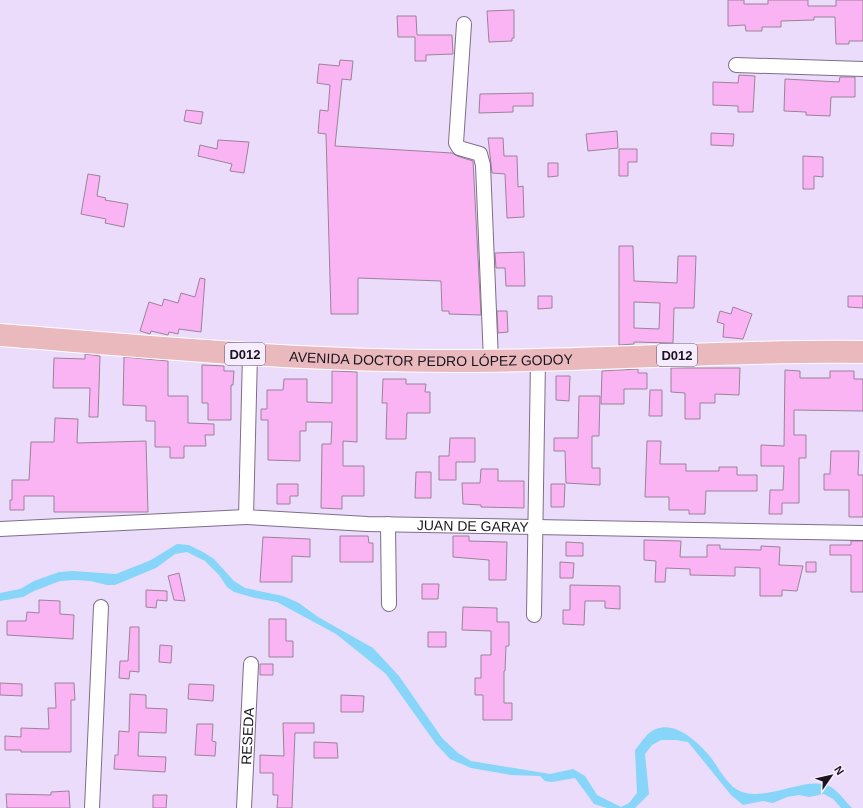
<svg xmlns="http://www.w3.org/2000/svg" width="863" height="808" viewBox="0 0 863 808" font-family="Helvetica,sans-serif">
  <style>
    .water { fill: #87d5f9 }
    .building { fill: #fab4f4; stroke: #9c8299; fill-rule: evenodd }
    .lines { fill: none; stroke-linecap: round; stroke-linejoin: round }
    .minor-casing { stroke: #7d6e89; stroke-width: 16 }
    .primary-casing { stroke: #fff; stroke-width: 24 }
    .minor { stroke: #fff; stroke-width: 14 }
    .primary { stroke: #e9b9bd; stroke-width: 22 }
    .labels { text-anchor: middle; stroke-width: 3; stroke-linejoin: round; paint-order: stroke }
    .shield { fill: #f6ecff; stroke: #5b5562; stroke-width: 1 }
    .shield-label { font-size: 13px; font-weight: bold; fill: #19141e }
    .street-label { font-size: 14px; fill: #19141e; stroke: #f6ecff }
  </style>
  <rect width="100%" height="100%" fill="#ecdcfb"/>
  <path class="water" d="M177,544L189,545L203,552L214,559L234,581L245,588L283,596L299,603L318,617L373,648L399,676L442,738L458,753L471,761L550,774L573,769L585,776L597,795L621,807L629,803L637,793L635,750C641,743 647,732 656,729C677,721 700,744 712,759C720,770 728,787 742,792C769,801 810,774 831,787C839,792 845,801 852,808H841L833,799L824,794L809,797L799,795L787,797L773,803L763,801L743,805L731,795L688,742L676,740H661L652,745L645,754L649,794L635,808H607L594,804L575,778L552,782L545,781L540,776L511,775L471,768L450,759L436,744L386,674L336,634L277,602L255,598L234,592L227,587L219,575L205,561L187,552L175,554L156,568L115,585H107L90,581L74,580L60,581L34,591L23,597L0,601V593L20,589L34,581L59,572L73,571L116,574L151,560Z"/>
  <path class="building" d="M728,0H744V4H768V0H808V6H836V0H863V41H849V44H836L835,17H814V20L781,21V27H762V31H746L745,25L728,26Z
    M514,10V38H512V41L489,42L487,11Z
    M397,16H416L417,35H452L453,54L426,55V61H415V37H398Z
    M340,60L353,61L351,80L342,79L335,146L452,153L457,156L473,161L481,315L449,314V311H442L441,281L358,278V314H331L326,134L318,133L320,110L328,111L330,85L317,83L319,64L339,66Z
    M739,75L755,76L753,112H738V106L713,105V82L738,83Z
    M840,77H855V97H831L830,116L806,115V112L784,111L785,79L839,82Z
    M533,93V106H513V112L479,113L480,94Z
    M186,110L203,112L201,124L184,121Z
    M617,131L618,148L588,151L586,134Z
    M711,133L734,134L733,146L711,145Z
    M488,138H503L504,156H517L518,187L523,186L524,217L507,218L505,174L492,173Z
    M218,140L249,142L244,173L230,171L232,164L198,156L200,145L217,149Z
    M619,149H637V162H628V176H619Z
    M803,156L823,157V177L814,176V189H803Z
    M548,163H558V176L548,177Z
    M88,174L100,176L97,196L106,198L105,200L128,204L124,227L105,223L106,219L81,214Z
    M619,246H633L634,281L677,283L678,256H696L694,308H674L673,343L634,342V344L619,345ZM634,302L660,303L659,329L634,328Z
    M524,252L525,286H506L505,268H496L495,253Z
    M200,278L205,279L201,332L179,329L178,334L169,332L168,335L151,331L150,334L140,331L149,302L162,306L164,299L178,303L181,293L195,297Z
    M538,296H552V308L538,309Z
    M848,296H863V308L848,307Z
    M733,307L752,314L743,339L723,337L724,324L717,322L720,311L731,314Z
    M497,311H507L508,332L498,333Z
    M85,354L100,356L98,417H89L90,388H53L54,358L85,359Z
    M124,357L168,361V396H188V423L214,424V435H205L206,446H184V458H170V447H155V421H146V406L123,405Z
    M202,365L224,366V371H234L233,385H231V420H208V403H202Z
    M671,368H740L739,395L715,394V403H700V419H685V393L671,392Z
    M638,369V373H647V389H624V404H601L602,371Z
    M785,370L800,371V378H830V371H854V379H863V411L794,410V435H806V458H799V503H782V514H769L770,490H783L784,466H761V445L784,446Z
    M332,371L357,372V442L343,441V466H364V496H342V509L321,508L322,444H331L332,422H306V431H300V461L268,460V420H261V409H267V390H283L284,379H307V402L332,403Z
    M556,376H570L569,401L556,400Z
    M383,379H406V384H426L425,392H430V413H407L406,439H386L387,403H382Z
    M650,390H662V416H649Z
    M579,396H600L599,436H592V468H600V485L566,483L565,451H554V438H578Z
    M55,418L78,419L77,443L146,441L148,512H54V496H24V510H10V500H12V480H29L31,442H54Z
    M450,438H475V462H456V480H439V456H449Z
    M647,441H661L660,464H686V471H719V467H737V475H757V491H706L705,514H689V510H669V497H645Z
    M831,451H859L858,475H863V517H849V490H824V474H830Z
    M481,469H498V481H524V508L481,507V505L463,504L462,483H480Z
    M416,472H431V498H415Z
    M277,484H298V496H290V504H277Z
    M551,484H565L564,507H551Z
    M340,536H368L369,543H373V562H340Z
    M453,536H469V541L507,542L506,580H489V560L453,557Z
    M263,537L310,539V557L292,556V582H260Z
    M644,540L681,541L680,557H707V545H720V549L761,550V546L780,547L779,565L803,566L797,591L782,590V596H760V568L735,567V576L690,575V569L666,568L665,582H655L656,561L644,560Z
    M851,541H863V592H851V555H830V545H851Z
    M566,542L583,543V556H566Z
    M560,562L574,563L573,578H560Z
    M806,562H816V572H806Z
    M179,573L185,601L174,600L168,576Z
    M422,584H439L438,599H422Z
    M570,585L620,586V609L605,608V601H585L584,625L563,624V610H570Z
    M146,590L167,591V601L157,600L156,608L146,607Z
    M39,600L60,601V614L74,615L73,639L7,635V621H26L27,612L39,613Z
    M463,607L497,608V622H509V646H506L505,671H504V703H512V720H483V695H475V678H481V655H491V631L462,630Z
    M269,619H286V641H293V657H269Z
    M130,627H139V672L130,671L129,679L119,678L120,661H128Z
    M428,632H446V647H428Z
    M160,645L172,646L171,663L159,662Z
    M260,664H273V675H260Z
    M0,683L22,684V696L0,695Z
    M55,683H74L75,700H71V752H21V750H5V736L21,737V728L49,729L48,708H56Z
    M189,684L214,685L213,701L188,699Z
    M130,694L146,695V708L167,709L166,733L139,732L138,756L166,757L165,772L114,769L115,755H118L119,731L129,732Z
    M341,695L364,696L363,712H341Z
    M283,723H314V733H295L292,808H277L278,795H273V773H260V755L284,756Z
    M197,724H213L212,741L216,742L215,756L195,755Z
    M314,742L337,743L338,758H314Z
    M69,791L70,808H7L6,794L51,795V792Z
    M153,795H167L166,808H153Z"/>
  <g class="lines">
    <g class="minor-casing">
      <g id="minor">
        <path d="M464,24L456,143L459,148L480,154L483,165L491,361"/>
        <path d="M736,65L863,69"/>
        <path id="s1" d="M250,354L246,517L367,524L863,533"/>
        <path d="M388,524L389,604"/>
        <path d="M0,529L246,517"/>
        <path d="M534,615L538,360"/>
        <path d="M92,808L101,607"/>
        <path id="s2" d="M244,808L251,664"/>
      </g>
    </g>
    <g class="primary-casing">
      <g id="primary">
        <path id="s3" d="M0,335C154,347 309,362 464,361C597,361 730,350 863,352"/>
      </g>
    </g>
    <use href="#minor" class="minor"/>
    <use href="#primary" class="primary"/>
  </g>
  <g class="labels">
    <g class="shield">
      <rect x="225" y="343" width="40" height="22" rx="3"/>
      <rect x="657" y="344" width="40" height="22" rx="3"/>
    </g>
    <g class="shield-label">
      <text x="245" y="359">D012</text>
      <text x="677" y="360">D012</text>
    </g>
    <g class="street-label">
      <text dy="5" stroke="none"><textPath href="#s3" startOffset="432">AVENIDA DOCTOR PEDRO LÓPEZ GODOY</textPath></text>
      <text dy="5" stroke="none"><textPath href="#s1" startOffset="390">JUAN DE GARAY</textPath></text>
      <text dy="5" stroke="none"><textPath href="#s2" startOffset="72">RESEDA</textPath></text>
    </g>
  </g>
  <g transform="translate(831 776) rotate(56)" stroke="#f6ecff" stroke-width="3" paint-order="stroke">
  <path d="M0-3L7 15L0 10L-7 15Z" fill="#19141e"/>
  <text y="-6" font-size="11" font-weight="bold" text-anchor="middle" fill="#19141e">N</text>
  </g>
</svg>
